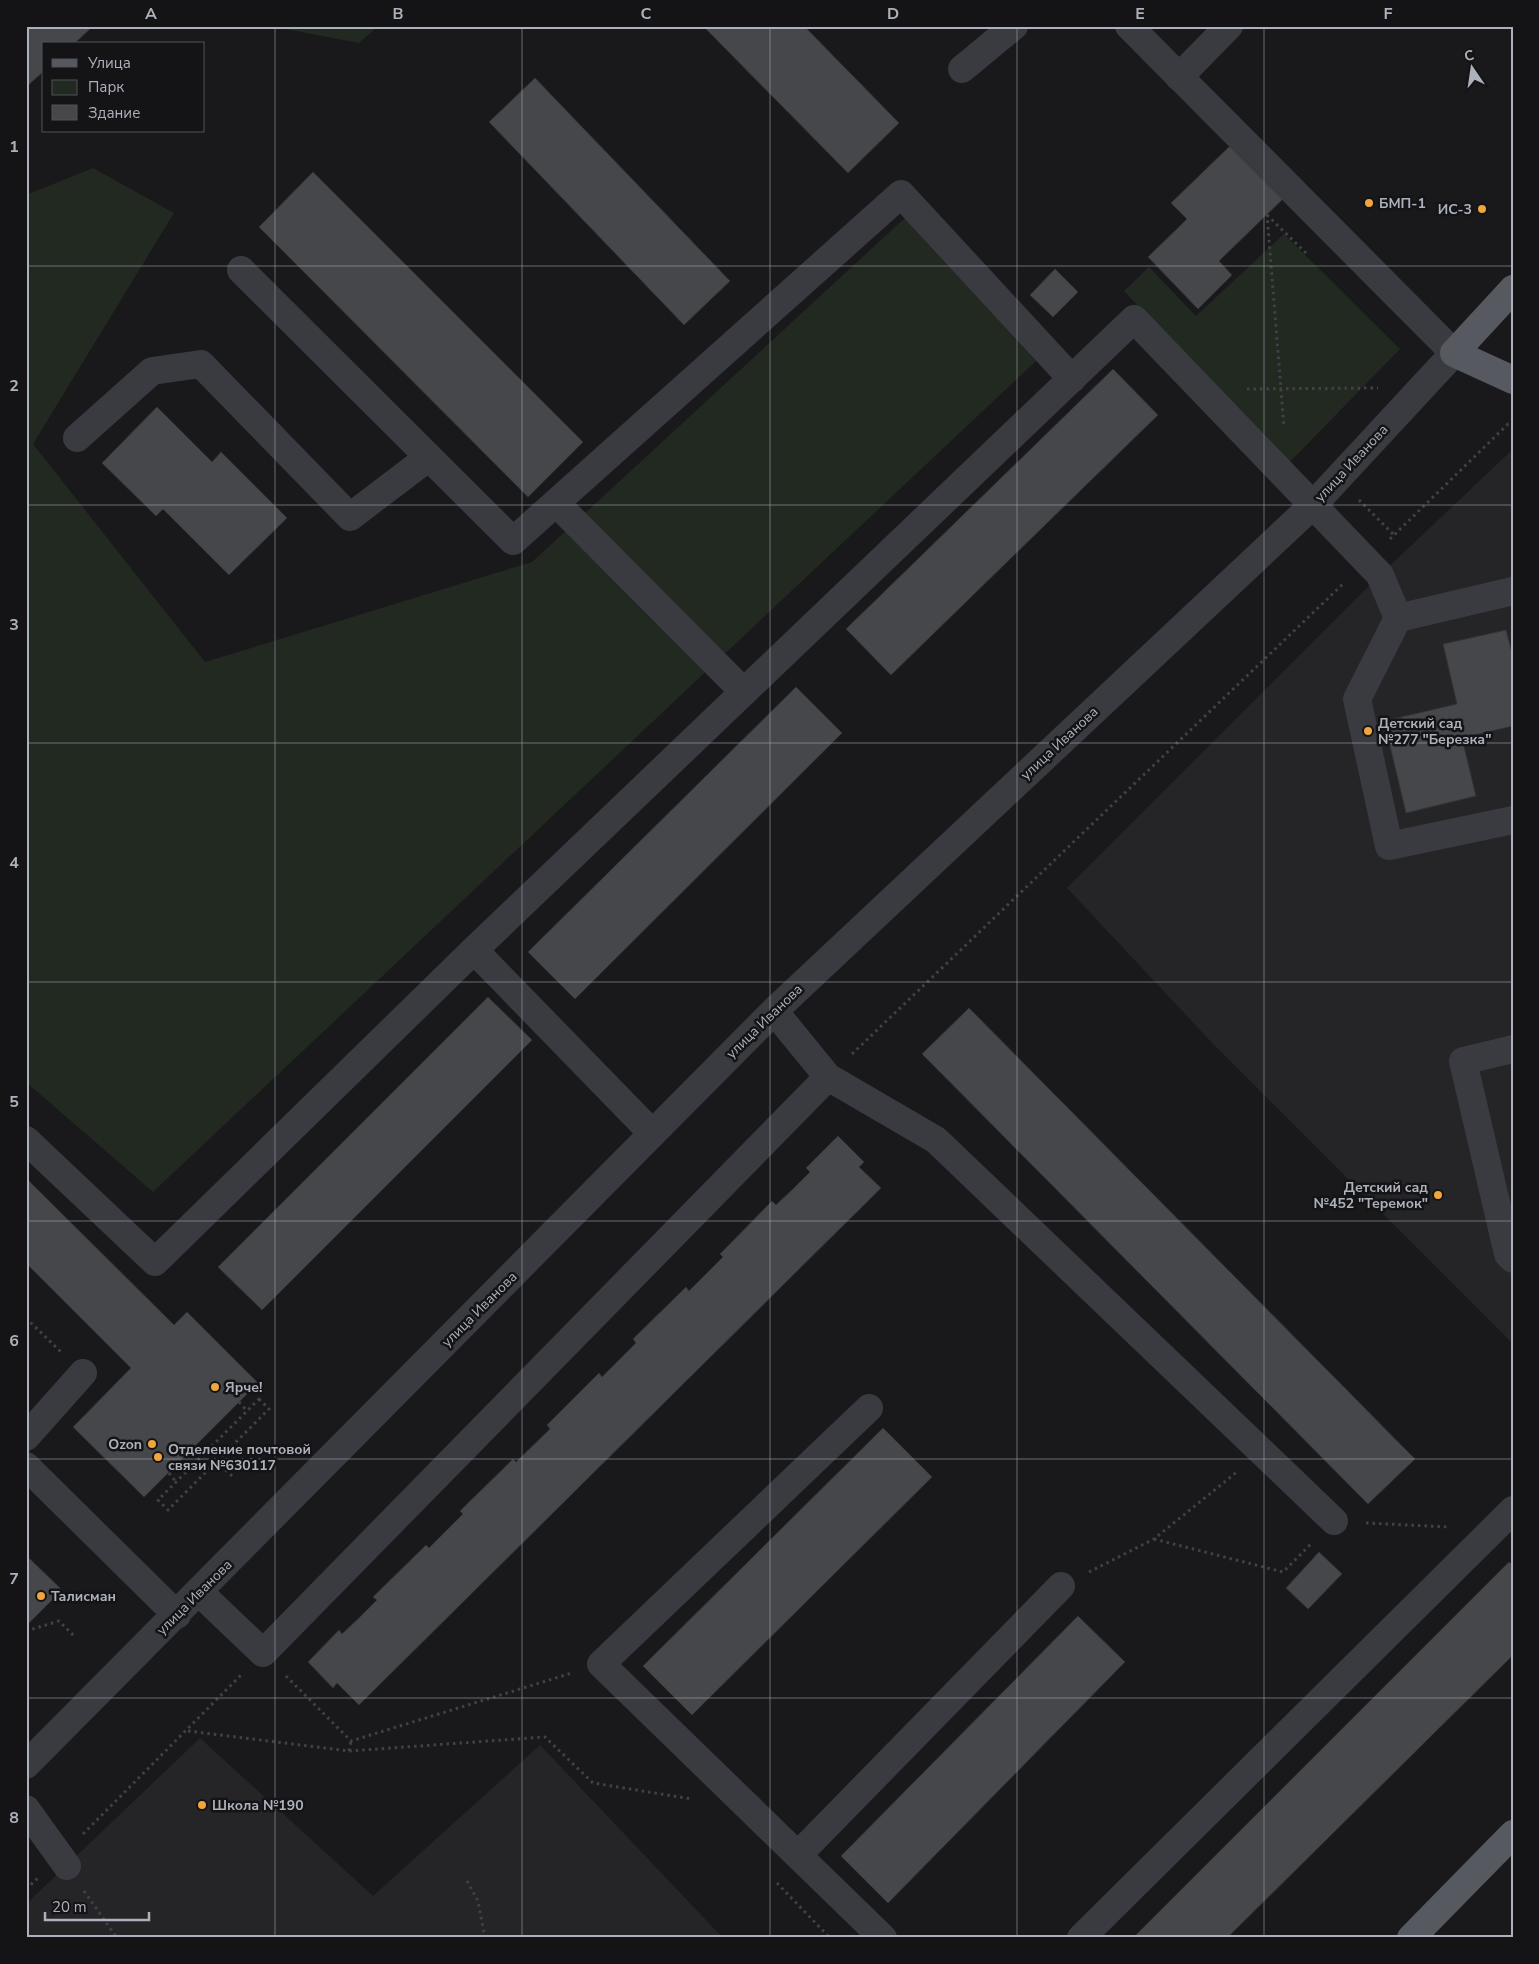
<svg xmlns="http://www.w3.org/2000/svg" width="1539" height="1964" viewBox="0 0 1539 1964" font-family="'Nunito Sans',sans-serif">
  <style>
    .built { fill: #252528 }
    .green { fill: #212921 }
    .building { fill: #46474b; stroke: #333337 }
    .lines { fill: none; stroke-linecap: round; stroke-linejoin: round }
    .path { stroke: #404247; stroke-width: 3; stroke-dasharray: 2.5 4; stroke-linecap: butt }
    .minor { stroke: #3a3b40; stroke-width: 28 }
    .major { stroke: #56595f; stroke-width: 28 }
    .grid { fill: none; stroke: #acb1bb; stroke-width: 1; stroke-opacity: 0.55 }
    .poi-dot { fill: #f0a63c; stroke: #141416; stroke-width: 2 }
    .labels { text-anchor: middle; stroke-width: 5; stroke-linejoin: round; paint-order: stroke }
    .poi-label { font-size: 14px; font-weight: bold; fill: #acb1bb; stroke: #141416; text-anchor: start }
    .street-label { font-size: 14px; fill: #acb1bb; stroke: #141416 }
    .neatline { fill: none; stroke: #acb1bb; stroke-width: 2 }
    .grid-label { font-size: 16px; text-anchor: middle; font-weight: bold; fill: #acb1bb }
  </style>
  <rect width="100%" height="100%" fill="#19191b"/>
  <path class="built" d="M1513,449V1344L1215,1046L1067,888L1380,575Z
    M200,1738L373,1896L540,1745L723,1938H26V1904Z"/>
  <path class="green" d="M269,26H378L359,43Z
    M93,168L174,213L33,444L205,662L532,562L908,215L1036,361L153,1192L26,1082V195Z
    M1284,234L1400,349L1288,464L1124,291L1149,267L1196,316Z"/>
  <path class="building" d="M26,26H93L74,44H44V71L26,87Z
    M703,26H804L899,123L848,173Z
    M535,78L730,281L684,325L489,122Z
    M1233,143L1285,197L1219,261L1232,275L1198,309L1148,257L1187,219L1171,203Z
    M313,172L583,442L528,497L259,227Z
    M1055,269L1078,292L1053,317L1030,295Z
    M1113,369L1158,415L891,675L846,629Z
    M157,407L212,462L221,452L287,518L229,575L163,509L156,516L102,463Z
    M1506,630L1513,657V726L1462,738L1476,796L1406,813L1384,721L1457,704L1443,644Z
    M796,687L842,733L575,999L528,952Z
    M488,997L532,1040L262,1310L218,1267Z
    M969,1008L1415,1459L1368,1504L922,1054Z
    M838,1136L864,1162L859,1167L881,1188L359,1705L337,1683L333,1688L308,1662L339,1630L342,1634L360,1617L377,1600L373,1597L426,1545L429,1548L463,1514L460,1511L513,1459L516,1462L550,1429L547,1425L599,1373L602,1377L636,1343L633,1339L686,1287L689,1291L723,1257L720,1254L772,1201L776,1205L793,1189L810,1172L806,1168Z
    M26,1178L174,1325L187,1312L258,1383L144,1497L73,1427L131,1368L26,1263Z
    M883,1428L932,1477L692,1715L643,1666Z
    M1319,1552L1342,1574L1308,1609L1286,1588Z
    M30,1559L62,1590L29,1623L26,1620V1562Z
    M1509,1562L1513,1565V1655L1227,1938H1133Z
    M1078,1616L1125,1662L888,1903L841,1856Z"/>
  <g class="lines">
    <path class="path" d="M1267,214L1284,428
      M1267,215L1306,253
      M1247,389L1378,388
      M1359,500L1394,535
      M1390,539L1508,424L1513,425
      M852,1054L1344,583
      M26,1318L61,1352
      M259,1399L269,1409L168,1510L158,1500Z
      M239,1402L247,1411
      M216,1461L232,1476
      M169,1473L176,1482
      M1366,1523L1449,1527
      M1154,1539L1283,1572L1311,1544
      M1089,1572L1154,1539L1238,1471
      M26,1631L59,1621L75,1637
      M286,1676L351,1741L572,1673
      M188,1731L349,1751L545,1737L593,1783L692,1799
      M349,1751L351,1741
      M83,1834L241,1675
      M467,1881L478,1901L485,1938
      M777,1883L830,1938
      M26,1889L38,1878
      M84,1891L117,1938"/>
    <path class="minor" d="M962,69L1014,26
      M1179,77L1229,26
      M241,270L513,541L901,194L1072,379
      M77,438L152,371L201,364L350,517L429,457
      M556,503L744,692
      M1513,591L1398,618L1357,699L1389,846L1513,820
      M474,950L652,1133
      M774,1011L828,1077L936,1140L1334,1521
      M1513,1049L1463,1061L1508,1254L1513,1259
      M26,1140L155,1262L474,950L1134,319L1380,575L1398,618
      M869,1408L601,1664L883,1938
      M26,1437L83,1373
      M26,1466L177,1615
      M199,1592L263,1653L828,1077
      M26,1765L774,1011L1314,504L1454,353L1129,26
      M26,1809L67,1866
      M798,1855L1061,1586
      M1081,1938L1513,1510"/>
    <path class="major" d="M1513,289L1454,353L1513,380
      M1411,1938L1513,1834"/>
  </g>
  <path class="grid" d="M275,26V1938M522,26V1938M770,26V1938M1017,26V1938M1264,26V1938M26,266H1513M26,505H1513M26,743H1513M26,982H1513M26,1221H1513M26,1459H1513M26,1698H1513"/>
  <g class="poi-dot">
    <circle cx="1369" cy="203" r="5"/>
    <circle cx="1482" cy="209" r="5"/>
    <circle cx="1368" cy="731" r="5"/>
    <circle cx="1438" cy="1195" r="5"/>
    <circle cx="215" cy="1387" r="5"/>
    <circle cx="152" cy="1444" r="5"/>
    <circle cx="158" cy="1457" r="5"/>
    <circle cx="41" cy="1596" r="5"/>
    <circle cx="202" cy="1805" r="5"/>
  </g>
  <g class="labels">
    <g class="poi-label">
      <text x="1379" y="208">БМП-1</text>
      <text x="1472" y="214" text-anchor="end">ИС-3</text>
      <text x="1378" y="728">Детский сад<tspan x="1378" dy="16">№277 "Березка"</tspan></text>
      <text x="1428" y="1192" text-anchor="end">Детский сад<tspan x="1428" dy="16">№452 "Теремок"</tspan></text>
      <text x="225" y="1392">Ярче!</text>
      <text x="142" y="1449" text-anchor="end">Ozon</text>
      <text x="168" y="1454">Отделение почтовой<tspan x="168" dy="16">связи №630117</tspan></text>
      <text x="51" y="1601">Талисман</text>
      <text x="212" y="1810">Школа №190</text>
    </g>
    <g class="street-label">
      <text transform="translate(1351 463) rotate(-47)" y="5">улица Иванова</text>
      <text transform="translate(1059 743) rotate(-43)" y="5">улица Иванова</text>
      <text transform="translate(764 1021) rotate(-44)" y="5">улица Иванова</text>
      <text transform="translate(479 1309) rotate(-45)" y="5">улица Иванова</text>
      <text transform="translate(194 1597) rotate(-45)" y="5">улица Иванова</text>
    </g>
  </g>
  <rect width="1539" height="1964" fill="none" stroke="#141416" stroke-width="55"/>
  <rect x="42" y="42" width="162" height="90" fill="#141416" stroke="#515358"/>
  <rect x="52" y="59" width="25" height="8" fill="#56595f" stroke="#515358"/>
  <text x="88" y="68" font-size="15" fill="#acb1bb">Улица</text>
  <rect x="52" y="80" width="25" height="15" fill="#212921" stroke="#515358"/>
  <text x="88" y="92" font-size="15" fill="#acb1bb">Парк</text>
  <rect x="52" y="105" width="25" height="15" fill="#46474b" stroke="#515358"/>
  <text x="88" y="118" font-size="15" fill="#acb1bb">Здание</text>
  <g transform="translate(1472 68) rotate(347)" stroke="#141416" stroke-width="4" paint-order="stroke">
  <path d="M0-4L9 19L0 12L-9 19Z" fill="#acb1bb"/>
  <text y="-8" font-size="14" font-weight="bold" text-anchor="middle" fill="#acb1bb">С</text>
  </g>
  <path d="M45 1912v8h104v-8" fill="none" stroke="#acb1bb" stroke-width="2.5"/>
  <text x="52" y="1912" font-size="15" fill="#acb1bb" stroke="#141416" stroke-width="4" paint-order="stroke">20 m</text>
  <rect x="28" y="28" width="1484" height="1908" class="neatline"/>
  <g class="grid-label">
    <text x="151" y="19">A</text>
    <text x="398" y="19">B</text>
    <text x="646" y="19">C</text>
    <text x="893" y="19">D</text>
    <text x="1140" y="19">E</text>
    <text x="1388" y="19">F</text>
    <text x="14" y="152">1</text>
    <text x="14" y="391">2</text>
    <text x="14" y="630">3</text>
    <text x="14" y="868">4</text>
    <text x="14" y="1107">5</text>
    <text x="14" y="1346">6</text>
    <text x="14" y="1584">7</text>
    <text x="14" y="1823">8</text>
  </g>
</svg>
